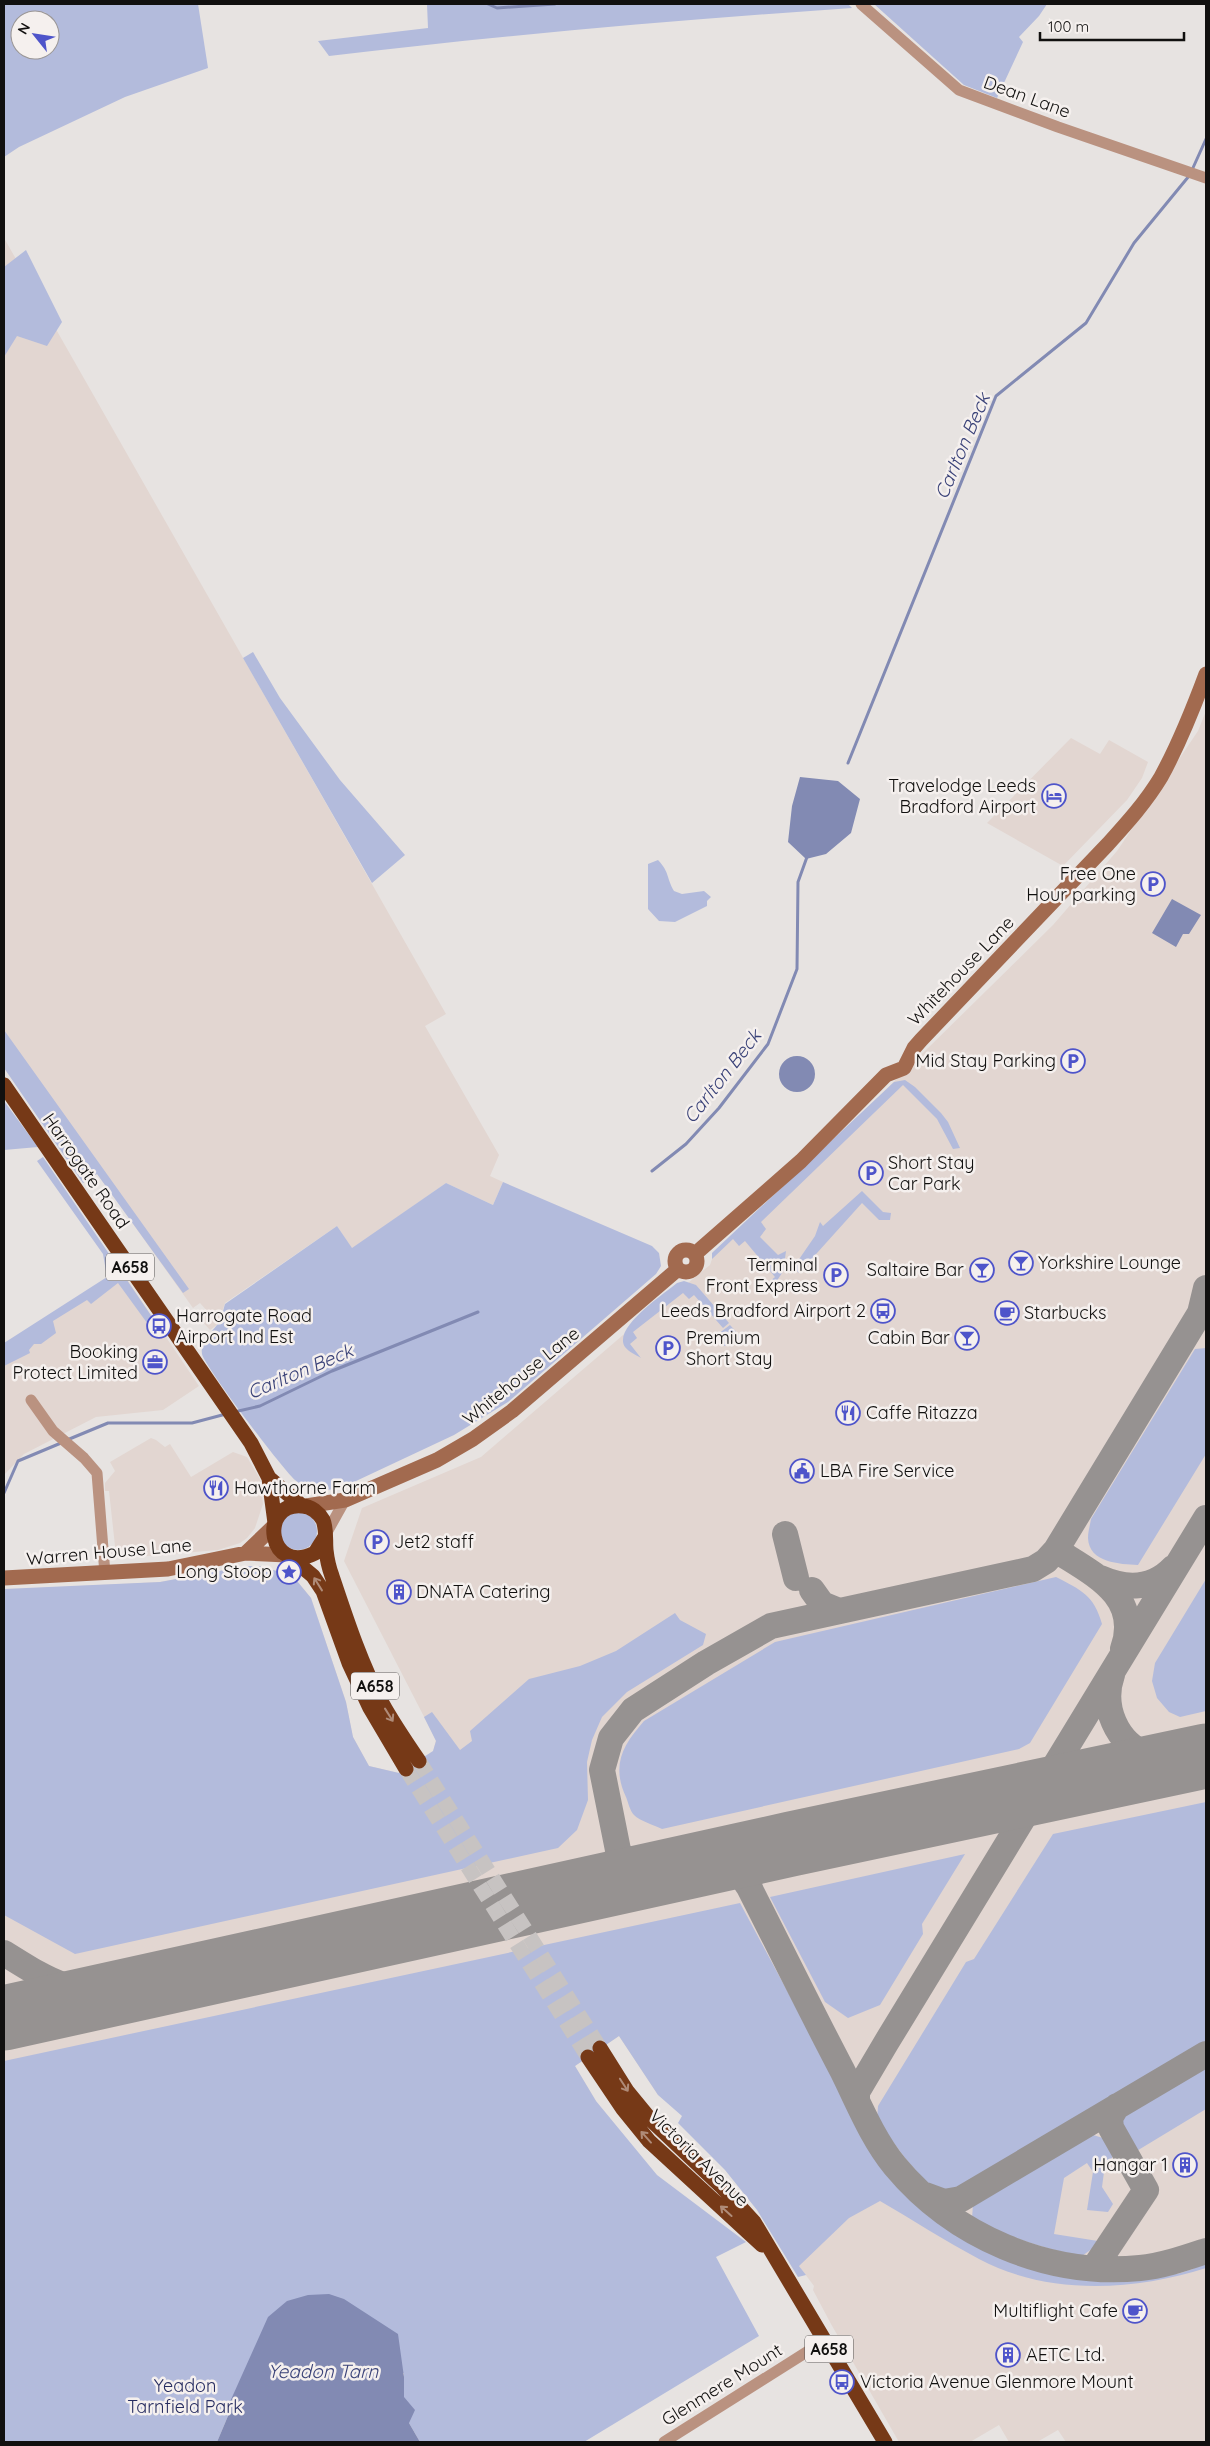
<svg xmlns="http://www.w3.org/2000/svg" width="1210" height="2446" viewBox="0 0 1210 2446" font-family="Quicksand,sans-serif">
  <style>
    .built { fill: #e2d6d1 }
    .green { fill: #b3bbdc; fill-rule: evenodd }
    .water { fill: #828ab3 }
    .lines { fill: none; stroke-linecap: round; stroke-linejoin: round }
    .stream { stroke: #828ab3; stroke-width: 3 }
    .taxiway { stroke: #969291; stroke-width: 26 }
    .runway { stroke: #969291; stroke-width: 65 }
    .highway-tunnel { stroke: #c7c3c2; stroke-width: 15; stroke-dasharray: 15 8; stroke-linecap: butt }
    .street { stroke: #ba9280; stroke-width: 11 }
    .secondary { stroke: #a26a4f; stroke-width: 15 }
    .highway { stroke: #763917; stroke-width: 15 }
    .oneway { stroke: #af8b78 }
    .labels { text-anchor: middle; stroke-width: 5; stroke-linejoin: round; paint-order: stroke }
    .shield { fill: #f5f0ee; stroke: #555352; stroke-width: 1 }
    .shield-label { font-size: 16px; font-weight: bold; fill: #11100f }
    .street-label { font-size: 18px; fill: #11100f; stroke: #f5f0ee }
    .poi-label { font-size: 18px; fill: #11100f; stroke: #f5f0ee; text-anchor: start }
    .park-label { font-size: 18px; fill: #272d61; stroke: #f5f0ee }
    .water-label { font-size: 19px; font-style: italic; fill: #3a4278; stroke: #f5f0ee }
  </style>
  <rect width="100%" height="100%" fill="#e7e3e1"/>
  <path class="built" d="M4,238L446,1014L425,1026L499,1155L490,1176L503,1182L493,1205L446,1183L352,1249L337,1226L225,1303L218,1324L210,1330L200,1319L208,1312L200,1303L193,1308L4,1043Z
    M1206,711V2442H1066L1058,2430L1037,2442H1009L999,2425L970,2442H899L831,2324L813,2290L814,2286L799,2266L692,2088L658,2095L619,2036L575,2066L596,2101L4,2226V1596L38,1588L160,1582L246,1566H260L280,1572L297,1581L311,1598L346,1702L353,1737L369,1766L399,1773L433,1752L436,1740L344,1561L362,1508L481,1457L679,1287L688,1283L710,1265L714,1253L802,1172L1053,925L1117,851L1198,731Z
    M1071,738L1100,754L1109,740L1148,762L1142,778L1127,800L1063,866L987,823Z
    M120,1269L199,1386L163,1410L96,1417L24,1454L4,1475V1355Z
    M151,1438L156,1440L165,1447L170,1444L191,1477L233,1452L247,1457L260,1479L263,1504L255,1528L247,1538L240,1543L218,1550L123,1558L116,1555L109,1491H105V1483L115,1471L110,1462Z"/>
  <path class="green" d="M4,4H198L208,68L125,97L19,147L4,157ZM20,20H50V50H20Z
    M427,4H848L852,8C677,20 503,35 329,56L318,41L428,28Z
    M874,4H1047L1039,16L1019,37L1023,42L997,98L964,85Z
    M26,250L62,322L47,346L17,336L4,357V267Z
    M253,652L280,698L340,780L405,855L372,883L243,658Z
    M658,860C670,873 666,877 674,891L682,894L704,891L711,897L707,901V906L675,922L659,921L648,909V864Z
    M4,1030L189,1289L183,1293L97,1174L83,1183L4,1068Z
    M905,1080L915,1087L941,1113L948,1122L960,1148L953,1149L937,1119L903,1085L761,1222L766,1229L760,1237L778,1255L786,1251L784,1266L786,1267L772,1288L770,1287L769,1282L775,1277L745,1241L739,1246L733,1239L712,1259V1253L714,1251L894,1082Z
    M4,1101L38,1147L4,1150Z
    M43,1157L163,1333L158,1338L118,1283L91,1304L87,1300L53,1321L56,1333L41,1344H34L29,1350L30,1353L4,1366V1343L107,1277L103,1254L37,1161Z
    M503,1182L652,1246L659,1253L661,1266L656,1274L508,1402L454,1435L339,1489C324,1491 307,1490 295,1480C283,1470 203,1364 202,1354C200,1341 210,1334 217,1325C222,1320 223,1310 225,1304L337,1226L352,1248L446,1183L493,1205Z
    M862,1191L883,1212L891,1213L890,1220H879L862,1203L799,1273L793,1268L815,1236L820,1222L823,1226Z
    M684,1281L696,1285L729,1323L723,1328L694,1295L689,1299L683,1293L633,1332L637,1338L630,1344L641,1358C636,1355 629,1352 625,1347C612,1328 664,1294 677,1283Z
    M730,1325L741,1337L737,1342L724,1346L718,1342L722,1339L718,1334Z
    M1206,1348V1454L1138,1565C1120,1564 1089,1563 1088,1538C1088,1532 1090,1525 1091,1519L1195,1349Z
    M279 1531a19 19 0 1 1 38 0a19 19 0 1 1-38 0Z
    M246,1566H260L280,1572L297,1581L311,1598L346,1702L353,1737L369,1766L399,1773L433,1751L436,1741L424,1717L432,1712L460,1750L472,1741L470,1731L529,1679L580,1666L616,1651L675,1613L680,1620L706,1634L703,1645L627,1692L602,1717L592,1740L587,1762L588,1800L577,1830L558,1848L75,1954L4,1915V1589L160,1582Z
    M1056,1577C1081,1590 1094,1595 1102,1624L1030,1743L1019,1749L662,1829C654,1825 640,1821 634,1815C630,1811 628,1802 626,1797C611,1765 623,1745 644,1721L775,1642Z
    M1206,1579V1711L1180,1717L1169,1712L1157,1698L1152,1681L1155,1663Z
    M1206,1802V2042L954,2192H939L926,2182L905,2158L877,2120L878,2106L966,1962L974,1959L1053,1834Z
    M965,1854L922,1924L923,1934L880,2005L848,2018L825,2002L770,1897Z
    M740,1903L871,2147L900,2190L924,2212L955,2235L985,2251L1019,2264L1053,2273L1113,2279L1172,2271L1177,2274L1193,2269L1206,2260V2268C1134,2291 1048,2296 979,2259C945,2241 913,2220 880,2201L849,2218L799,2266L806,2275L798,2277L757,2210L725,2170L678,2123L682,2116L658,2095L619,2036L575,2066L596,2101L657,2175L746,2242L716,2257L759,2336L584,2442H420L409,2423L404,2398V2373L229,2404L228,2416L217,2442H4V2061Z
    M1206,2065V2109L1135,2152C1122,2140 1118,2131 1125,2114Z
    M1090,2134L1106,2139L1113,2155L1108,2169L1104,2172L1102,2187L1113,2204L1108,2212L1087,2210L1093,2172L1087,2163L1064,2178L1054,2234L1098,2241L1093,2248L1082,2256C1040,2248 1011,2238 972,2219L973,2204Z"/>
  <path class="water" d="M800,777L838,781L860,799L851,833L826,854L806,859L788,842L792,806Z
    M1172,899L1201,915L1189,934H1183L1176,947L1152,933Z
    M779 1074a18 18 0 1 1 36 0a18 18 0 1 1-36 0Z
    M329,2294L344,2299L398,2334L404,2377V2397L415,2410L409,2423L420,2442H217L228,2416L229,2404L268,2317L287,2301L308,2295Z"/>
  <g class="lines">
    <path class="stream" d="M488,4L497,8L555,4
      M1192,170L1206,139
      M848,763L996,396L1086,323L1134,243L1189,176
      M652,1171L686,1144L719,1108L768,1044L797,969L798,882L807,857
      M234,1412L260,1406L332,1371L478,1312
      M67,1440L108,1423H192L226,1414
      M4,1493L18,1461L61,1443"/>
    <path class="taxiway" d="M785,1534L796,1578
      M1056,1550C1093,1574 1142,1596 1123,1649
      M1100,1578C1125,1589 1152,1590 1173,1568
      M812,1590L822,1604L839,1611
      M1112,1675C1101,1706 1116,1743 1148,1755C1160,1759 1171,1760 1183,1761
      M990,1802C1011,1795 1028,1787 1045,1774
      M964,1808C980,1806 992,1806 1003,1820
      M1031,1810L1051,1795L1088,1781
      M618,1850L602,1770L611,1738L633,1710L706,1663L771,1626L1033,1569L1046,1561L1056,1550L1200,1313L1206,1288
      M697,1865C724,1864 734,1863 749,1887C751,1857 765,1855 791,1844
      M749,1887C780,1948 810,2009 842,2070C858,2102 872,2138 895,2166C954,2237 1048,2277 1140,2268C1162,2266 1185,2258 1206,2251
      M589,1889C609,1881 618,1871 618,1850C627,1866 636,1874 655,1874
      M4,1953C52,1983 71,1996 130,1990
      M857,2100V2092L886,2043L1206,1518
      M925,2195L944,2202L961,2199L1206,2054
      M1094,2268L1146,2190L1111,2128L1110,2118L1117,2106"/>
    <path class="runway" d="M4,2018L791,1844L1206,1756"/>
    <path class="highway-tunnel" d="M419,1761L600,2048
      M406,1769L588,2057"/>
    <path class="street" d="M861,4L959,90L1058,127L1206,178
      M31,1400L53,1431L84,1458L97,1473L105,1574
      M326,1534L345,1500
      M664,2442L824,2341"/>
    <path class="secondary" d="M675 1261a11 11 0 1 1 22 0a11 11 0 1 1-22 0Z
      M695,1254L801,1161L886,1075L904,1068L914,1048L921,1040L1108,844C1127,823 1146,802 1161,777C1179,744 1193,709 1206,674
      M306,1506L345,1500L437,1460L473,1439L512,1411L678,1269
      M246,1553L274,1526
      M4,1578L168,1569L246,1553L287,1555"/>
    <path class="highway" d="M4,1085L251,1443L269,1478L275,1523
      M269,1478L302,1506
      M325,1537L315,1553C268,1577 258,1502 302,1506C311,1506 319,1513 323,1520C327,1530 325,1540 326,1550C327,1559 329,1568 332,1576C346,1618 361,1664 382,1703C393,1723 406,1742 419,1761
      M289,1556L313,1576L323,1591L349,1663L370,1708L406,1769
      M600,2048L627,2091L650,2119L721,2186L754,2222L885,2442
      M588,2057L623,2109L649,2141L762,2245"/>
  </g>
  <defs><path id="oneway-shaft" d="M-6 0H5M1.5-3L5.5 0L1.5 3" fill="none" stroke-width="1.6" stroke-linecap="round" stroke-linejoin="round" transform="scale(1.25)"/></defs>
  <g class="oneway">
    <use href="#oneway-shaft" transform="translate(318 1584) rotate(-122)"/>
    <use href="#oneway-shaft" transform="translate(389 1715) rotate(58)"/>
    <use href="#oneway-shaft" transform="translate(624 2085) rotate(57)"/>
    <use href="#oneway-shaft" transform="translate(646 2137) rotate(-132)"/>
    <use href="#oneway-shaft" transform="translate(726 2211) rotate(-138)"/>
  </g>
  <defs>
    <g id="hotel-ring" transform="scale(1.25)"><circle r="9.5" fill="#f5f0ee" stroke="#4e54ca" stroke-width="1.5"/><path d="M-6-4.5h1.5V1H6V5H4.5V3h-9V5H-6ZM-4 0a1.8 1.8 0 1 1 3.6 0ZM.5 0V-2.5h3Q6-2.5 6 0Z" fill="#4e54ca"/></g>
    <g id="parking-ring" transform="scale(1.25)"><circle r="9.5" fill="#f5f0ee" stroke="#4e54ca" stroke-width="1.5"/><path d="M-3.5-5.5H1a3.5 3.5 0 0 1 0 7H-1V5.5H-3.5ZM-1-3.4V-.6H.8a1.4 1.4 0 0 0 0-2.8Z" fill="#4e54ca"/></g>
    <g id="bar-ring" transform="scale(1.25)"><circle r="9.5" fill="#f5f0ee" stroke="#4e54ca" stroke-width="1.5"/><path d="M-6-5H6L.8 .8V4.5H3.5V6h-7V4.5H-.8V.8Z" fill="#4e54ca"/></g>
    <g id="bus-ring" transform="scale(1.25)"><circle r="9.5" fill="#f5f0ee" stroke="#4e54ca" stroke-width="1.5"/><path d="M-5-6H5V4H4V6H2V4H-2V6H-4V4H-5ZM-3.5-4V0h7V-4ZM-3.5 1.2v1.5H-2V1.2ZM2 1.2v1.5H3.5V1.2Z" fill="#4e54ca"/></g>
    <g id="cafe-ring" transform="scale(1.25)"><circle r="9.5" fill="#f5f0ee" stroke="#4e54ca" stroke-width="1.5"/><path d="M-5.5-4.5H6V0H3Q3 3.5 0 3.5H-2.5Q-5.5 3.5-5.5 0ZM3-3.2v2h1.7v-2ZM-6 4.5H4V6H-6Z" fill="#4e54ca"/></g>
    <g id="office-ring" transform="scale(1.25)"><circle r="9.5" fill="#f5f0ee" stroke="#4e54ca" stroke-width="1.5"/><path d="M-6-3h4V-5.5h4V-3h4V5H-6ZM-1-4.5V-3h2v-1.5ZM-6 0V1H6V0Z" fill="#4e54ca"/></g>
    <g id="restaurant-ring" transform="scale(1.25)"><circle r="9.5" fill="#f5f0ee" stroke="#4e54ca" stroke-width="1.5"/><path d="M-5-6h1v4h1v-4h1v4h1v-4h1v5L-1.5 .5V6h-2V.5L-5-1ZM5-6V6H3V1.5H1.5Q1.5-4 5-6Z" fill="#4e54ca"/></g>
    <g id="civic-ring" transform="scale(1.25)"><circle r="9.5" fill="#f5f0ee" stroke="#4e54ca" stroke-width="1.5"/><path d="M-.6-6.5H3V-4.5H.6V-3L4-1V1h2V6H-6V1h2V-1L-.6-3ZM-1.2 2.5V6h2.4V2.5Z" fill="#4e54ca"/></g>
    <g id="sight-ring" transform="scale(1.25)"><circle r="9.5" fill="#f5f0ee" stroke="#4e54ca" stroke-width="1.5"/><path d="M0-6L1.8-2.2L6-1.7L2.9 1.2L3.7 5.4L0 3.3L-3.7 5.4L-2.9 1.2L-6-1.7L-1.8-2.2Z" fill="#4e54ca"/></g>
    <g id="building-ring" transform="scale(1.25)"><circle r="9.5" fill="#f5f0ee" stroke="#4e54ca" stroke-width="1.5"/><path d="M-4-6H4V6H1V3H-1V6H-4ZM-2.5-4.3h1.7v1.8h-1.7ZM.8-4.3h1.7v1.8H.8ZM-2.5-1h1.7V.8h-1.7ZM.8-1h1.7V.8H.8Z" fill="#4e54ca"/></g>
  </defs>
  <g fill-rule="evenodd">
    <use href="#hotel-ring" x="1054" y="796"/>
    <use href="#parking-ring" x="1153" y="884"/>
    <use href="#parking-ring" x="1073" y="1061"/>
    <use href="#parking-ring" x="871" y="1173"/>
    <use href="#bar-ring" x="1021" y="1263"/>
    <use href="#bar-ring" x="982" y="1270"/>
    <use href="#parking-ring" x="836" y="1275"/>
    <use href="#bus-ring" x="883" y="1311"/>
    <use href="#cafe-ring" x="1007" y="1313"/>
    <use href="#bus-ring" x="159" y="1326"/>
    <use href="#bar-ring" x="967" y="1338"/>
    <use href="#parking-ring" x="668" y="1348"/>
    <use href="#office-ring" x="155" y="1362"/>
    <use href="#restaurant-ring" x="848" y="1413"/>
    <use href="#civic-ring" x="802" y="1471"/>
    <use href="#restaurant-ring" x="216" y="1488"/>
    <use href="#parking-ring" x="377" y="1542"/>
    <use href="#sight-ring" x="289" y="1572"/>
    <use href="#building-ring" x="399" y="1592"/>
    <use href="#building-ring" x="1185" y="2165"/>
    <use href="#cafe-ring" x="1135" y="2311"/>
    <use href="#building-ring" x="1008" y="2355"/>
    <use href="#bus-ring" x="842" y="2382"/>
  </g>
  <g class="labels">
    <g class="shield">
      <rect x="106" y="1253.5" width="48" height="27" rx="4"/>
      <rect x="351" y="1672.5" width="48" height="27" rx="4"/>
      <rect x="805" y="2335.5" width="48" height="27" rx="4"/>
    </g>
    <g class="shield-label">
      <text x="130" y="1273">A658</text>
      <text x="375" y="1692">A658</text>
      <text x="829" y="2355">A658</text>
    </g>
    <g class="street-label">
      <text transform="translate(1027 97) rotate(20)" y="6">Dean Lane</text>
      <text transform="translate(961 971) rotate(-46)" y="6">Whitehouse Lane</text>
      <text transform="translate(86 1171) rotate(55)" y="6">Harrogate Road</text>
      <text transform="translate(521 1376) rotate(-39)" y="6">Whitehouse Lane</text>
      <text transform="translate(109 1552) rotate(-5)" y="6">Warren House Lane</text>
      <text transform="translate(699 2158) rotate(44)" y="6">Victoria Avenue</text>
      <text transform="translate(722 2385) rotate(-32)" y="6">Glenmere Mount</text>
    </g>
    <g class="poi-label">
      <text x="1036" y="792" text-anchor="end">Travelodge Leeds<tspan x="1036" dy="21">Bradford Airport</tspan></text>
      <text x="1136" y="880" text-anchor="end">Free One<tspan x="1136" dy="21">Hour parking</tspan></text>
      <text x="1056" y="1067" text-anchor="end">Mid Stay Parking</text>
      <text x="888" y="1169">Short Stay<tspan x="888" dy="21">Car Park</tspan></text>
      <text x="1038" y="1269">Yorkshire Lounge</text>
      <text x="818" y="1271" text-anchor="end">Terminal<tspan x="818" dy="21">Front Express</tspan></text>
      <text x="964" y="1276" text-anchor="end">Saltaire Bar</text>
      <text x="866" y="1317" text-anchor="end">Leeds Bradford Airport 2</text>
      <text x="1024" y="1319">Starbucks</text>
      <text x="176" y="1322">Harrogate Road<tspan x="176" dy="21">Airport Ind Est</tspan></text>
      <text x="686" y="1344">Premium<tspan x="686" dy="21">Short Stay</tspan></text>
      <text x="950" y="1344" text-anchor="end">Cabin Bar</text>
      <text x="138" y="1358" text-anchor="end">Booking<tspan x="138" dy="21">Protect Limited</tspan></text>
      <text x="866" y="1419">Caffe Ritazza</text>
      <text x="820" y="1477">LBA Fire Service</text>
      <text x="234" y="1494">Hawthorne Farm</text>
      <text x="394" y="1548">Jet2 staff</text>
      <text x="272" y="1578" text-anchor="end">Long Stoop</text>
      <text x="416" y="1598">DNATA Catering</text>
      <text x="1168" y="2171" text-anchor="end">Hangar 1</text>
      <text x="1118" y="2317" text-anchor="end">Multiflight Cafe</text>
      <text x="1026" y="2361">AETC Ltd.</text>
      <text x="860" y="2388">Victoria Avenue Glenmore Mount</text>
    </g>
    <g class="park-label">
      <text x="185" y="2392">Yeadon<tspan x="185" dy="21">Tarnfield Park</tspan></text>
    </g>
    <g class="water-label">
      <text transform="translate(962 446) rotate(-67)" y="7">Carlton Beck</text>
      <text transform="translate(722 1076) rotate(-52)" y="7">Carlton Beck</text>
      <text transform="translate(300 1371) rotate(-23)" y="7">Carlton Beck</text>
      <text x="323" y="2378">Yeadon Tarn</text>
    </g>
  </g>
  <rect width="1210" height="2446" fill="none" stroke="#11100f" stroke-width="10"/>
  <g transform="translate(35 35) rotate(300)"><circle r="24" fill="#f5f0ee" stroke="#9a9695"/>
  <path d="M0-4L9 19L0 12L-9 19Z" fill="#4e54ca"/>
  <text y="-8" font-size="14" font-weight="bold" text-anchor="middle" fill="#11100f">N</text>
  </g>
  <path d="M1040 32v8h144v-8" fill="none" stroke="#11100f" stroke-width="2.5"/>
  <text x="1048" y="32" font-size="15" fill="#11100f" stroke="#f5f0ee" stroke-width="4" paint-order="stroke">100 m</text>
</svg>
